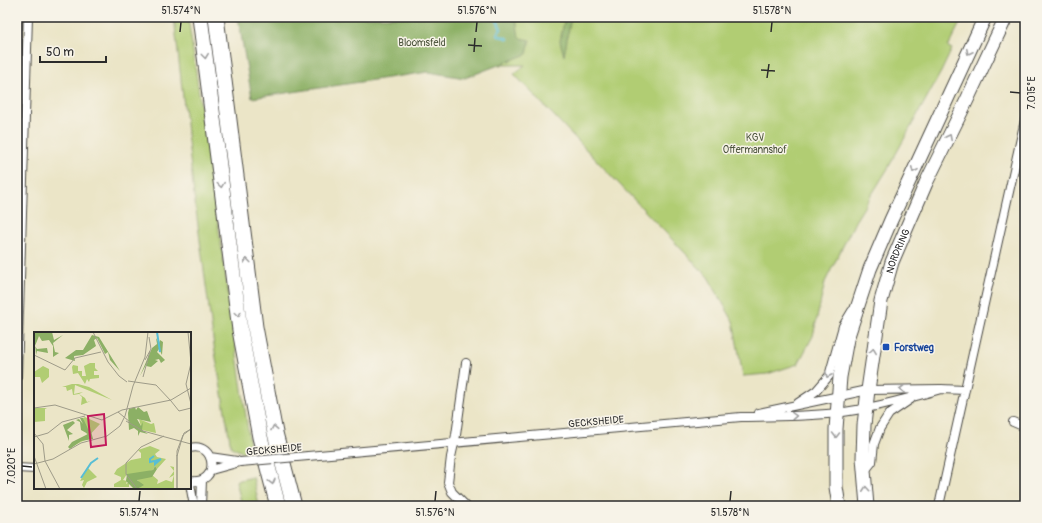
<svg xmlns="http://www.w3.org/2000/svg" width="1042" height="523" viewBox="0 0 1042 523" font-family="Pangolin,sans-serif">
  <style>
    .green { fill: #b1cd73; stroke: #6e7c4f }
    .forest { fill: #8cb065; stroke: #5c6e48 }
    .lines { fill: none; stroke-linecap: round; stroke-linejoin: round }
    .stream { stroke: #58bed5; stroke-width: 2.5 }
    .minor-casing { stroke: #484742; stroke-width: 10 }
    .primary-casing { stroke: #484742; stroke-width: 15 }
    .motorway-casing { stroke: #484742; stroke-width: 17 }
    .minor { stroke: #fff; stroke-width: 8 }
    .primary { stroke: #fff; stroke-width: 13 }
    .motorway { stroke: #fff; stroke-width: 15 }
    .minor-bridge-casing { stroke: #484742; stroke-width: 10; stroke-linecap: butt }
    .minor-bridge { stroke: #fff; stroke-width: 8 }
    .oneway { stroke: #a0a0a0 }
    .ticks { fill: none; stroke: #2b2b2b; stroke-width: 1.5 }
    .transit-dot { fill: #1a4fb4; stroke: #f7f3e8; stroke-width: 1.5 }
    .labels { text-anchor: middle; stroke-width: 3; stroke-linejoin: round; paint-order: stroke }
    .park-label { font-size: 10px; fill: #4c543d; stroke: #f7f3e8 }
    .street-label { font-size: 10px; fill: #2b2b2b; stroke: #f7f3e8 }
    .transit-label { font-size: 10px; font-weight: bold; fill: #164399; stroke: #f7f3e8; text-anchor: start }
    .inset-river { fill: none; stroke: #58bed5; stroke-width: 2 }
    .inset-road { fill: none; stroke: #9e9b89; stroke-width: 1 }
    .view { fill: #c2185b; fill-opacity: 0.15; stroke: #c2185b; stroke-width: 2 }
    .inset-edge { fill: none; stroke: #2b2b2b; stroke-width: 2 }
    .neatline { fill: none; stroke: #2b2b2b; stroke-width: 1.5 }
    .ticks-label { font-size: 10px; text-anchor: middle; fill: #2b2b2b }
  </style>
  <rect width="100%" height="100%" fill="#f7f3e8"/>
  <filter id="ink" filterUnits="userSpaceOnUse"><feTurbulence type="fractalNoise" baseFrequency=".025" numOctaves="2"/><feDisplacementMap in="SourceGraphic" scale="8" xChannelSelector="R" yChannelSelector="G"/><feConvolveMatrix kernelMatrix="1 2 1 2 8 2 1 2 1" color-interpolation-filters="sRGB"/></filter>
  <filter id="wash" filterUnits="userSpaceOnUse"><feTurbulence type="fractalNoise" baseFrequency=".012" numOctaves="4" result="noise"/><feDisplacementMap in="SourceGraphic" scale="16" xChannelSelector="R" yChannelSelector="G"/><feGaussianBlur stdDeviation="0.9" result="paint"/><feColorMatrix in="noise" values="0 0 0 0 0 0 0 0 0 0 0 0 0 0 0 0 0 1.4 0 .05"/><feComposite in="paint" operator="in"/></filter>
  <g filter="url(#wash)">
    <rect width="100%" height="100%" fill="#ebe5c7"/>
    <path class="green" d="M174,17H188L251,451L244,453L231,447L214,346L194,195Z
      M388,17H963L948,47L952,49L941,72L887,170L856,220L825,282L813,336L798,364L767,374L743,376L733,321L708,277L514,74L525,65H485Z
      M253,477L259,506H242L236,481Z"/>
    <path class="forest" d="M238,17H516L519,38L530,40L527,54L465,78L428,72L252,98Z
      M565,17H571L564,56L560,41Z"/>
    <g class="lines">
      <path class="stream" d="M493,17L497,20L501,29L497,34L499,36L504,37L508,39"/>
    </g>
  </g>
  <g filter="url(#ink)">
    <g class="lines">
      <g class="minor-casing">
        <path id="minor" d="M466,363L456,435L451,457L448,482L452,492L466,506
          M17,377L28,17
          M798,403L816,391L829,376L843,326L852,311
          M759,413L868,390L941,389L965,390
          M1013,422L1025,427
          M190,448C216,441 221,485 190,481
          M308,456L741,417C772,416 804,417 836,413C871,409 907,399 941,389
          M210,457L237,461
          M17,468L35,469
          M211,470L240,462
          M864,472L872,462L874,444L880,428L889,414L911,399
          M190,484L194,506
          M201,506L202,480
          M939,506L1025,120"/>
      </g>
      <g class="primary-casing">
        <g id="primary">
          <path d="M839,506L836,487V429L840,377L847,339L870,269L891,220L985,17"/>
          <path id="s1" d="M867,506L863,458L864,425L868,390L881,301L892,262L926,183L966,102L1006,17"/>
        </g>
      </g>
      <g class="motorway-casing">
        <path id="motorway" d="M200,17L240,330L260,437L278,506
          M216,17L255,327L275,433L294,506"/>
      </g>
      <use href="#minor" class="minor"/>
      <use href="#primary" class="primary"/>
      <use href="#motorway" class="motorway"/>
      <g class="minor-bridge-casing">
        <path id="minor-bridge" d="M240,462L308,456"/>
      </g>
      <use href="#minor-bridge" class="minor-bridge"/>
    </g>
    <defs><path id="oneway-chevron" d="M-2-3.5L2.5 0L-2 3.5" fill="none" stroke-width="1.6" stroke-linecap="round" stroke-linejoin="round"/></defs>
    <g class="oneway">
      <use href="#oneway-chevron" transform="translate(969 52) rotate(116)"/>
      <use href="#oneway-chevron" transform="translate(205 56) rotate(83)"/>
      <use href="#oneway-chevron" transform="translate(949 137) rotate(-63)"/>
      <use href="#oneway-chevron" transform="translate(914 170) rotate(115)"/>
      <use href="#oneway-chevron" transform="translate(221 185) rotate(82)"/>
      <use href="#oneway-chevron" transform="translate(247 261) rotate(-97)"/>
      <use href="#oneway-chevron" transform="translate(238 314) rotate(82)"/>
      <use href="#oneway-chevron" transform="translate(873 351) rotate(-82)"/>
      <use href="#oneway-chevron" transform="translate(828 375) rotate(116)"/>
      <use href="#oneway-chevron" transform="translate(902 389) rotate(180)"/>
      <use href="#oneway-chevron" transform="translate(794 416) rotate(-3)"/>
      <use href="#oneway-chevron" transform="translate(274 428) rotate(-101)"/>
      <use href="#oneway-chevron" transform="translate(836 435) rotate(90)"/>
      <use href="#oneway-chevron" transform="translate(272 482) rotate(76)"/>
      <use href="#oneway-chevron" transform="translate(866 489) rotate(-95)"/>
    </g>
  </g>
  <path class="ticks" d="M180,32L181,22M476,32L477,22M771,32L772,22M468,45L482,46M474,52L475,38M761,70L775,71M767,78L769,64M1010,92L1020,93M22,466L32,467M139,501L140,491M435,501L436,491M730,501L731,491"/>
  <rect class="transit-dot" x="882" y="343" width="8" height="8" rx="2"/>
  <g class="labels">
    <g class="park-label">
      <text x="422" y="46">Bloomsfeld</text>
      <text x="755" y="141">KGV<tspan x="755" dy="12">Offermannshof</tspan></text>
    </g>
    <g class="street-label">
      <text dy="4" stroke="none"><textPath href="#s1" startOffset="259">NORDRING</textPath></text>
      <text transform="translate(596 421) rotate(-5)" y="4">GECKSHEIDE</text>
      <text transform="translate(274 449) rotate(-5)" y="4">GECKSHEIDE</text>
    </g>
    <g class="transit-label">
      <text x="894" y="351">Forstweg</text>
    </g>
  </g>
  <g transform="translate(34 332)">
    <rect width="157" height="157" fill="#ebe5c7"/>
    <path d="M56,31H61V36L64,39H60V43H65V46L56,47L55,50L53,47L51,52L44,41L39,42L38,35L39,33L44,34V39H48V44H52L50,34ZM9,34L15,37V45L8,51L6,45H0V40ZM38,52H44L55,55L78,68L41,53L40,62L49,60L45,62L51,66L53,70L57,69L47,73L48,65L45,62L39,63L38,57L33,59L32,55H28ZM0,76H13L11,77V89L0,90ZM51,85L66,92L51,108L35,116L53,103L49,86ZM105,87L117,92L120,91L122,101L108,98ZM116,114L126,118L121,122L123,125L132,127L123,137L121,134L119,138L102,143L93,142L89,148L93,149L92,152L95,150V155H80V152L87,148V145L80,142L83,137L97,128L107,126V121L104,118ZM136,134L140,135V157L105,156L107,153L103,147L118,143L124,148L123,152L132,148L138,150L140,143L135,146L140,139ZM54,136L63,145L53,150L50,156L48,153L50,148L46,149Z" fill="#b1cd73"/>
    <path d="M0,0H18L20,8L29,3L19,11L21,20L25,21L19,25V14L15,8L8,9L5,4L1,14L3,17L13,16L14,21L3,19L2,23ZM58,3L65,5L86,39L76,28L74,20L71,22L63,6L60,8L62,14L49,23L40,24L41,29L31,26L42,18H49ZM122,6L125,11L126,8L129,10L128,23L125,17L123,20L131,28L127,31L125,27L121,28L124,29L117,35L112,34L114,29L106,44L118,16L123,12ZM101,75L102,78L104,75L110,80L113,79L117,90L103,87L107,94L109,90L108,98L114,102L106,100L104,104V99L100,96L95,98L94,81L95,77ZM46,86H49L54,97L57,98L54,100L57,99L59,107L47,109L36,117L34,115L38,110L54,102L47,98L46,90L42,88L45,87L49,92ZM39,89L41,91L33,98L39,102L35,103V109L29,93ZM121,134L123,137L118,145L103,148L110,153L105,156L108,157H100L92,149L93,142L119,138Z" fill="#8cb065"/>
    <path class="inset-river" d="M123,0L126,20M127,127L121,129V132L127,127M120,129L116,130V127L120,124M47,146L57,131L64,126"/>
    <path class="inset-road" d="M59,0L74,30L85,44L93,50M154,0L157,31L152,52L157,72M0,23L31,38L41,26L67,20M111,28L117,17L115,5M109,45L116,19M94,49L122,53L137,69M137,69L145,79L157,76M0,76L21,73L68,88L88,78L137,68L157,56M84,80L96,90M92,89L109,99L157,112M0,101L9,112L11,129L26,157M0,105L14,101L28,90L51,84M147,110L150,101L157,97M0,124L12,157M143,124L147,110M0,132L19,127L47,111L73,104L86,94L91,84L99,54L111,25L114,0M103,157L92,142V131L107,115L130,104M143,157V123M143,157V119L149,103L157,97"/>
    <path class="view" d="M70,82L72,113L57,115L54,84Z"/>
    <rect width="157" height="157" class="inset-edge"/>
  </g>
  <rect width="1042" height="523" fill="none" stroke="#f7f3e8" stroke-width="44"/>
  <path d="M40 56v6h66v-6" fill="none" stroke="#2b2b2b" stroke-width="2"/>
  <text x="46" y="56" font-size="12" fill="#2b2b2b" stroke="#f7f3e8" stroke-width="3" paint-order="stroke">50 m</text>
  <rect x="22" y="22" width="998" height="479" class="neatline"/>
  <g class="ticks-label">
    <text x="181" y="14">51.574°N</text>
    <text x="477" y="14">51.576°N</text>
    <text x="772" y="14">51.578°N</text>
    <text transform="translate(1031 93) rotate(-90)" y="4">7.015°E</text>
    <text transform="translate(11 466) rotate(-90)" y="4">7.020°E</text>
    <text x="139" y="516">51.574°N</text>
    <text x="435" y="516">51.576°N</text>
    <text x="730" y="516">51.578°N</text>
  </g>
</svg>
